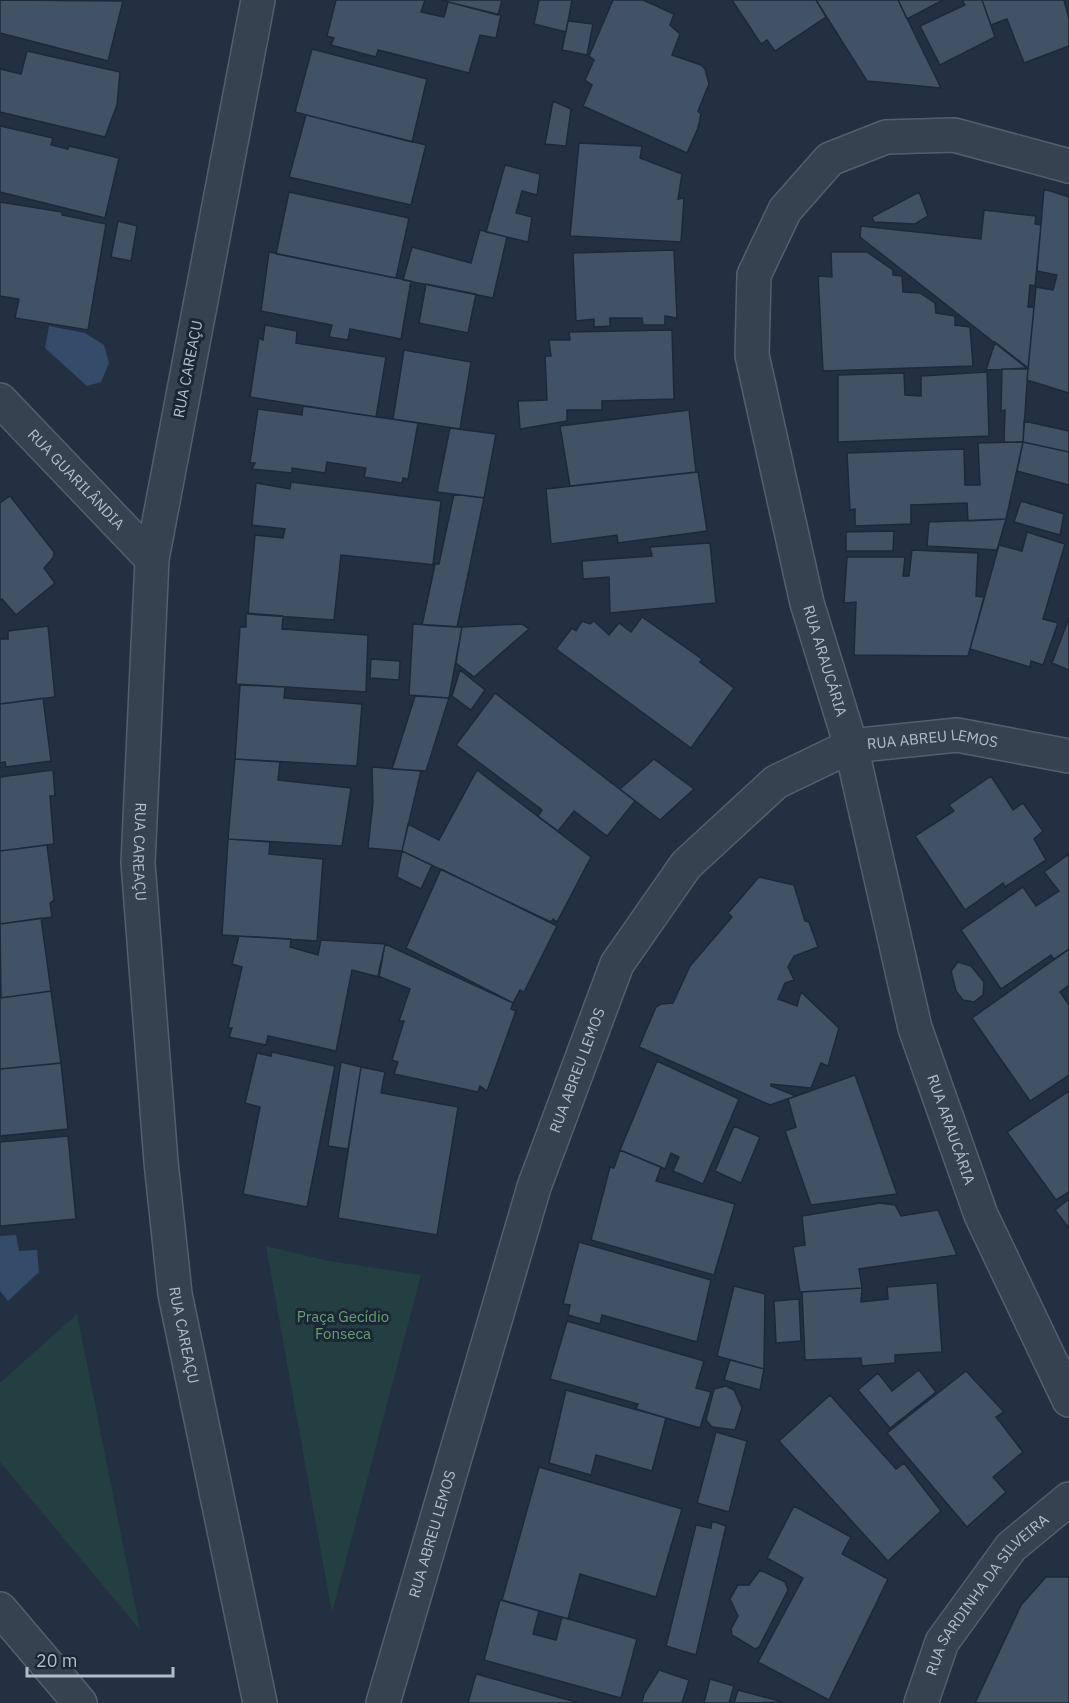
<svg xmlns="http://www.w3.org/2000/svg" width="1069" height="1703" viewBox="0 0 1069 1703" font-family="'IBM Plex Sans',sans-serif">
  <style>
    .green { fill: #243f42 }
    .water { fill: #344b69 }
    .building { fill: #425265; stroke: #1d2937; stroke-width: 1.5 }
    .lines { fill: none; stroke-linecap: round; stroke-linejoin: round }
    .street-casing { stroke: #545f6e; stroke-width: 36 }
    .street { stroke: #364250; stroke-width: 33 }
    .labels { text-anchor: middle; stroke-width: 6; stroke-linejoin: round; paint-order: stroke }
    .street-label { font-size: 15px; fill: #b3bccb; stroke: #1b2735 }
    .park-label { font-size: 15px; fill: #679e73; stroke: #1b2735 }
  </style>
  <rect width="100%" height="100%" fill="#223041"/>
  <path class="green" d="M266,1246L329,1261L421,1275L332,1613Z
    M77,1314L140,1630L0,1462V1383Z"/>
  <path class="water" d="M49,326L85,333L104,345L109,363L101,382L87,386L45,348Z
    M16,1235L19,1251L37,1250L39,1272L8,1301L0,1291V1236Z"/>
  <path class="building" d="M0,0L123,1L108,61L0,33Z
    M336,0H425L421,12L444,17L448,2L501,15L496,38L480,35L469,73L378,50L376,57L331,45L334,38L327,36Z
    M441,0H502L498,15Z
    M539,0H572L566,32L534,24Z
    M613,0H643L674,14L670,25L680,34L672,55L701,65L705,69L709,84L698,111L701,114L698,128L687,153L583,106L592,85L585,80L594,60L589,56Z
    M732,0H816L826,17L775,51L767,40L761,44Z
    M816,0H898L941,88L867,81Z
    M898,0H943L907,19Z
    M962,0H982L995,37L940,65L920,26L965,5Z
    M982,0H1064L1069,19V46L1024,63L1007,19L991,25Z
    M568,21L593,24L587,55L562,50Z
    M312,49L427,79L412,142L295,112Z
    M27,51L120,72L117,105L105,137L0,112V69L21,74Z
    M553,101L571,109L566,146L545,144Z
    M306,115L426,145L411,205L289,177Z
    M0,126L53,138L51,145L68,149L69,146L119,158L105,218L0,192Z
    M579,143L642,146L640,158L682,174L678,199L684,198L681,242L570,236Z
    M505,165L540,174L537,195L522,191L516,213L532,217L528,242L486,232Z
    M1044,189L1069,197V393L1027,380L1036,287L1053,290L1057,275L1037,271Z
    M289,192L409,218L396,278L276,254Z
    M919,192L928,216L915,224L874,222L872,217Z
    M0,202L62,212V215L106,224L88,330L15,318L19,299L0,296Z
    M984,210L1036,216L1035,224L1041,225L1035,286L1030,285L1028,307H1034L1028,369L860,237L861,226L981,239Z
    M118,221L137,226L131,261L111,257Z
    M480,230L507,237L493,298L403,280L412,247L471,263Z
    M674,250L677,318L665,316V325H643L642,318H610V326L594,327V319L576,321L573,253Z
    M269,252L411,281L401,339L350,329L348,340L329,337L332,325L261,311Z
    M831,252H867L893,270V275L902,276L903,292L920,293L935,303L936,313L955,316V325L970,327L973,366L823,371L818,276L832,277Z
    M426,284L476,294L468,333L419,323Z
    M265,325L297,331L296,343L386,357L376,417L250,397L259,338L263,340Z
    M672,330L674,399L602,401V410H567V421L520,429L518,401L547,400L545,356H551L549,340H570L569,332Z
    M995,342L1028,368L986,370Z
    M404,350L471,362L460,429L393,419Z
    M1002,369H1028L1023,442H1004L1005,410L1001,411Z
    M987,372L989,436L838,442V375L904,373L905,395L921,396V376Z
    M303,406L418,423L408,479L403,478L402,483L364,477L366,468L327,462L325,473L292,468V473L252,469L255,463H250L258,409L302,415Z
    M689,410L696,472L570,486L560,426Z
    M1024,421L1069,431V452L1023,442Z
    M450,428L496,434L484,498L437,492Z
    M1023,442L1006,519L968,521L967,503L911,505V524L855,526V509L850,510L847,453L964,449L965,485H980L978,443Z
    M1023,442L1069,452V485L1017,471Z
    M698,472L707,531L618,543L617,535L551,544L546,489Z
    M291,482L441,501L433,564H439L454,494L484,498L457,627L422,625L435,565L341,555L334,620L248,614L255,535L283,538L285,529L252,525L256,483L290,489Z
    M10,496L54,552L53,558L44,568L55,583L16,615L2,599L0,600V503Z
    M1021,501L1064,514L1060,535L1014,522Z
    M1006,519L997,550L927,546L929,522Z
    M894,531L893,551H846V532Z
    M1027,532L1065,544L1043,619L1058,623L1043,665L1031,661L1030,667L970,649L999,545L1022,551Z
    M710,543L716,603L610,613L609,577L583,579L582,561L652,556L650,547Z
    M912,550L978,553L976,596L984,597L968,656L854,655L856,602L844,603L847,557H905L903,576H909Z
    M246,613L283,616L282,629L368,635L366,692L236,684L240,627H246Z
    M642,617L702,659L700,662L734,688L691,748L556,649L572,628L576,631L582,621L590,624L594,621L609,635L619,623L631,632Z
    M1069,618V670L1052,663Z
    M413,624L462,627L449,698L409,695Z
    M522,624L529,629L474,677L456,663L462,627Z
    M48,626L55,697L0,704V639H8V631Z
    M371,659L400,661L399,680L370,678Z
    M460,670L485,690L471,710L452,696Z
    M240,685L285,687L284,698L362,704L357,766L235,759Z
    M495,693L635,801L607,836L574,811L558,831L538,816L542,810L456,745Z
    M415,696L449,698L426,771L392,769Z
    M43,698L51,761L6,767L5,762L0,763V704Z
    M235,759L280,762L278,780L351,788L342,846L228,839Z
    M654,759L694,789L660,820L620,789Z
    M372,767L421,771L402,851L368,848L373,802Z
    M53,770L55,796H50L54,844L0,851V777Z
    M477,770L591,857L557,922L553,919L551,922L402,851L408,824L439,840Z
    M991,776L1013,810L1023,803L1043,831L1034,839L1046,860L1005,887L1003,883L965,910L915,836L954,811L949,805Z
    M228,839L270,842L269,854L323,859L317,941L222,935Z
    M47,845L54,900L50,903L52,917L0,924V851Z
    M402,851L432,865L421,889L397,877Z
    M1069,854V949L1054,959L1051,955L1001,989L961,930L1023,887L1036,906L1059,891L1044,872Z
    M441,869L557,926L524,992L520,990L513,1003L406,948Z
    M759,877L794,885L805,921L809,922L818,947L794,956L788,967L794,980L785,983L778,999L797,1006L801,992L839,1028L828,1066L821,1063L811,1088L771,1084V1086L796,1096L770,1105L639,1047L656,1007L661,1004L673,1003L690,966L732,917L728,913Z
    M41,918L51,991L1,998L0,924Z
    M239,936L291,939L290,947L318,955L321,940L385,944L379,977L352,970L336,1051L268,1036L266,1045L229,1037L232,1028H228L242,967L232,964Z
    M385,944L513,1003L511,1009L516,1011L487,1091L480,1086L478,1092L394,1074L398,1062L392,1060L404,1021H399L410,989L378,976Z
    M1069,949V985L1060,992L1069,1005V1075L1030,1101L972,1018Z
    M958,962L971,966L984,982L983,995L974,1002L963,1000L956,991L951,971Z
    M51,991L61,1063L0,1069V998Z
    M272,1052L335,1066L307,1207L243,1194L260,1107L245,1103L257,1053L271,1056Z
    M657,1061L739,1099L703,1184L673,1171L679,1157L671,1153L665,1169L620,1150Z
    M341,1062L361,1067L348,1149L328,1146Z
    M61,1063L68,1129L0,1136V1069Z
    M361,1067L385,1072L381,1093L458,1107L437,1235L338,1218Z
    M855,1075L897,1194L811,1205L785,1131L796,1127L788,1099Z
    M1069,1091V1192L1056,1200L1007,1132Z
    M734,1126L760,1137L741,1183L715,1171Z
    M68,1136L76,1219L0,1226V1142Z
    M620,1150L661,1167L656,1181L735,1204L714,1275L591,1240L610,1167L614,1168Z
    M1069,1199V1228L1055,1210Z
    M880,1203L895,1205L901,1216L938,1210L957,1255L859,1269L862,1288L800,1292L793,1247L805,1245L802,1216Z
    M579,1242L711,1280L697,1342L602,1315L600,1324L568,1315L570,1305L563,1304Z
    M937,1283L942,1352L895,1355V1363L862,1366L861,1358L805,1360L802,1292L862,1288L861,1302L888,1299L887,1287Z
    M734,1286L765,1294L764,1369L717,1356Z
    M799,1299L801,1341L776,1343L774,1301Z
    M567,1321L704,1361L696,1388L711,1392L700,1428L636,1409L638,1404L550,1379Z
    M730,1360L764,1369L760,1390L724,1380Z
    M919,1370L936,1392L890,1428L858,1390L878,1373L892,1391Z
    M966,1371L1004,1412L996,1417L1023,1452L993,1477L1006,1492L967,1527L887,1433Z
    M726,1386L734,1390L742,1408L735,1430L712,1427L706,1420L714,1389Z
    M566,1390L666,1418L652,1471L596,1455L591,1475L549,1463Z
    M830,1395L896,1469L904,1463L941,1511L888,1561L779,1441Z
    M716,1432L747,1441L729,1512L697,1503Z
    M539,1467L682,1509L656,1597L580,1574L568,1619L502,1600Z
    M794,1506L851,1537L842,1554L888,1579L829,1700L758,1662L803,1578L767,1558Z
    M712,1521L726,1526L696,1655L666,1646L696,1525L711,1528Z
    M760,1570L785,1582L788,1590L759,1647L755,1649L732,1635L731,1629L738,1616L730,1599L738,1585H749Z
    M1046,1577H1069V1703H975L1021,1605Z
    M500,1600L539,1611L533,1634L556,1640L562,1617L637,1639L621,1698L484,1660Z
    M659,1670L689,1680L682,1703H642L644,1694Z
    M476,1674L579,1703H468Z
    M710,1679L734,1686L729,1703H704Z
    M738,1690L783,1702L734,1703Z"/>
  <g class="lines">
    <g class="street-casing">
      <g id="street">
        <path id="s1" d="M258,0L152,559L138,863L161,1162L175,1294L260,1703"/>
        <path id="s2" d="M1069,166L954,135L886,137L830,159L785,210L754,275L752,355L807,603L851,746L915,1028L981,1215L1069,1400"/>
        <path id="s3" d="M0,400L152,559"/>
        <path d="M0,1609L80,1703"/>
        <path id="s4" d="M383,1703L534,1187L617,964L686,865L776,782L851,746L957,735L1069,756"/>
        <path id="s5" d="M921,1703L942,1642L1011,1547L1069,1499"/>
      </g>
    </g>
    <use href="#street" class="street"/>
  </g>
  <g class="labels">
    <g class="street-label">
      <text transform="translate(188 369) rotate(-79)" y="5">RUA CAREAÇU</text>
      <text dy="5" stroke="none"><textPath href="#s3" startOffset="110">RUA GUARILÂNDIA</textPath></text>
      <text dy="5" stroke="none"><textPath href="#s2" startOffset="782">RUA ARAUCÁRIA</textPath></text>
      <text dy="5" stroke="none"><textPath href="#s4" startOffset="1184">RUA ABREU LEMOS</textPath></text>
      <text dy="5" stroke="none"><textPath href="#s1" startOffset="862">RUA CAREAÇU</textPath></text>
      <text dy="5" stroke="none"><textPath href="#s4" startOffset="662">RUA ABREU LEMOS</textPath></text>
      <text dy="5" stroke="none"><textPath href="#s2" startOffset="1268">RUA ARAUCÁRIA</textPath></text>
      <text dy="5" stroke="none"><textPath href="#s1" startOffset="1348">RUA CAREAÇU</textPath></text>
      <text dy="5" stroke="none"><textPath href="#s4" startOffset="176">RUA ABREU LEMOS</textPath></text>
      <text dy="5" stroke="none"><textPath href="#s5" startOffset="129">RUA SARDINHA DA SILVEIRA</textPath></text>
    </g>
    <g class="park-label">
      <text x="343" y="1322">Praça Gecídio<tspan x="343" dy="17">Fonseca</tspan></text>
    </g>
  </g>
  <path d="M27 1667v9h146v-9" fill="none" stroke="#b3bccb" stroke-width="3"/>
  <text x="36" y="1667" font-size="18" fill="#b3bccb" stroke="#1b2735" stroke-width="4.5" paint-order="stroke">20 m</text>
</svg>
